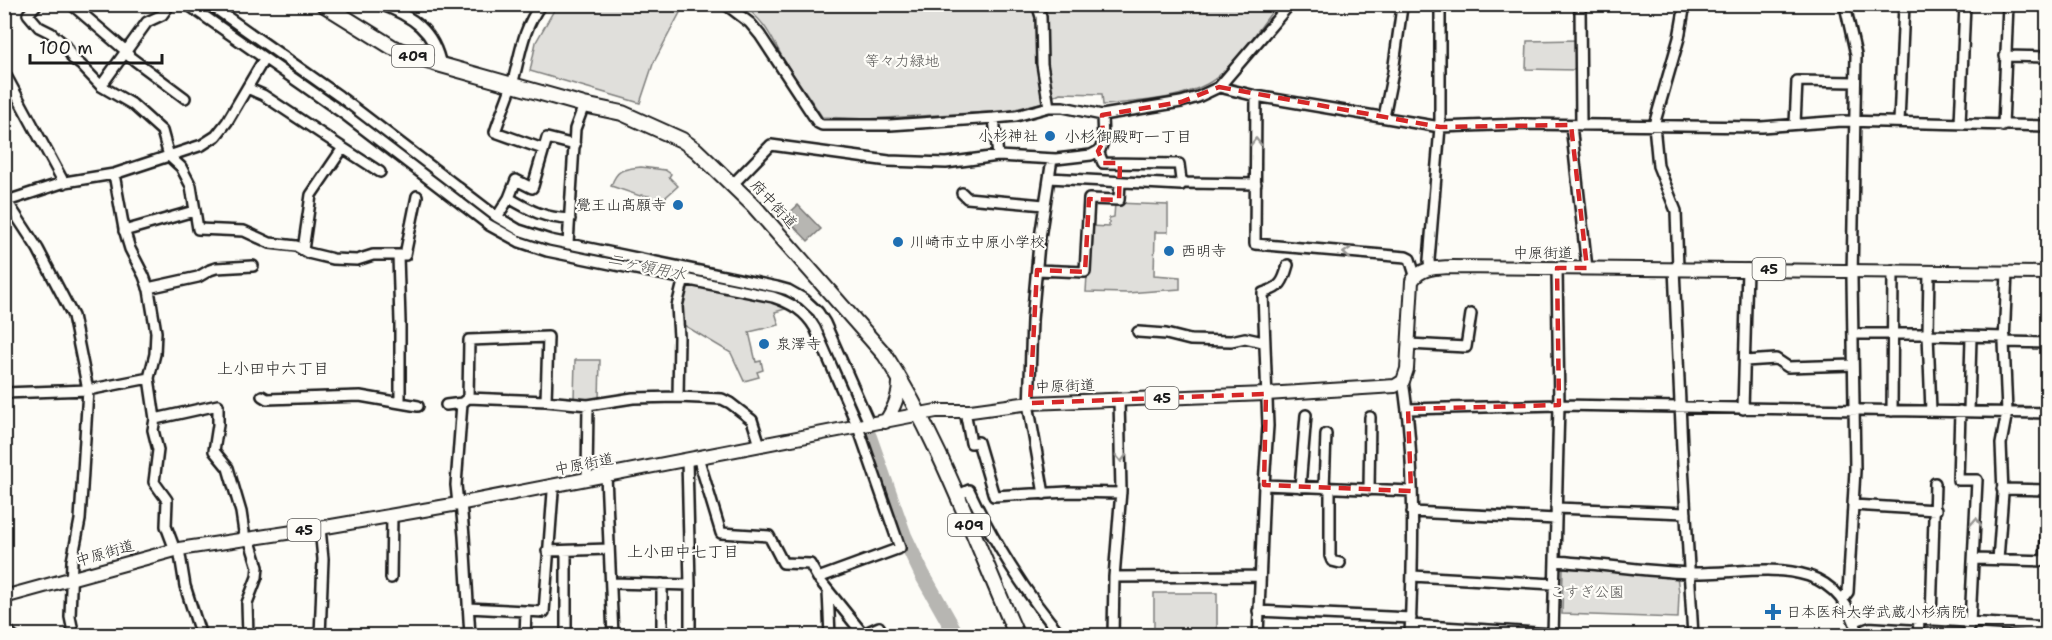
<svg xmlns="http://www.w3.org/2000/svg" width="2052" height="640" viewBox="0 0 2052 640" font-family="'Shantell Sans','Klee One',sans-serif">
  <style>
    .green { fill: #e0dfdb; stroke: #7e7e7c; stroke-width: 1.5 }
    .water { fill: #b7b6b2; stroke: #797876; stroke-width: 1.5 }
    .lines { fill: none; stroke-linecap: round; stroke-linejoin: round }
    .river { stroke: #b7b6b2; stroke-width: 16 }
    .minor-casing { stroke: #1c1c1c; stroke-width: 14 }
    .major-casing { stroke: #1c1c1c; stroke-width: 16 }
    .highway-casing { stroke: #1c1c1c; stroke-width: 18 }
    .minor { stroke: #fdfcf7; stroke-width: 9 }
    .major { stroke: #fdfcf7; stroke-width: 12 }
    .highway { stroke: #fdfcf7; stroke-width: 14 }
    .oneway { stroke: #989794 }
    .marked { fill: none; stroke: #d62828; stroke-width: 4.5; stroke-dasharray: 12 8; stroke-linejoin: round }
    .poi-dot { fill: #1f6fb2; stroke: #fdfcf7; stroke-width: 2 }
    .labels { text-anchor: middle; stroke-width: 4.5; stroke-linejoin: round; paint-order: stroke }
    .shield { fill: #fdfcf7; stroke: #605f5e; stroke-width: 1.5 }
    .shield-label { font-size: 14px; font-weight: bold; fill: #1c1c1c }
    .park-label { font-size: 15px; fill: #575655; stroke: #fdfcf7 }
    .poi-label { font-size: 15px; fill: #1c1c1c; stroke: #fdfcf7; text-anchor: start }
    .street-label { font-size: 15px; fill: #1c1c1c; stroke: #fdfcf7 }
    .neighbourhood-label { font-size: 16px; fill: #1c1c1c; stroke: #fdfcf7 }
    .water-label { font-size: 16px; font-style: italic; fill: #5a5a58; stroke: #fdfcf7 }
  </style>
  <rect width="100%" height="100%" fill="#fdfcf7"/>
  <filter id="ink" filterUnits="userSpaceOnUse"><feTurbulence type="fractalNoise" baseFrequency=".0167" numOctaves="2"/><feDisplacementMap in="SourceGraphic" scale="12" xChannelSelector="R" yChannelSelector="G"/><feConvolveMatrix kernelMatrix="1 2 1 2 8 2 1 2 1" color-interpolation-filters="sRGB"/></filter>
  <g filter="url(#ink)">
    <path class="green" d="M557,5H684L653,64L640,103L530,71L536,42Z
      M742,5H1277C1260,27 1231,72 1207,84C1176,101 1137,101 1103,105L1102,94L1060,93L1040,103L1007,111L867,119L822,117C811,99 798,82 787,65C771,39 769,24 742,5Z
      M1577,40V70L1526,69L1527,41Z
      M641,167L665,170L671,174L669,177L678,186L658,204L650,196L641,195L640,196L611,186C617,169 623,169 641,167Z
      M1115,203L1168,205V232H1155L1154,275L1180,277V289L1127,293L1086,292L1090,226L1109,227V218L1114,217Z
      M687,284L777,303L788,308L775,312L779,325L749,332L756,362L761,361L763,370L757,372L759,377L744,381L731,353L682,324L680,315L685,285Z
      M575,360H600L599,400L574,399Z
      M1563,568L1677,575L1679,593L1678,618L1562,614Z
      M1154,593H1217V635H1154Z"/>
    <path class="water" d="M798,205L821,229L808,241L785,217Z"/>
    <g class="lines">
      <path class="river" d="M198,4L344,107L495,222L523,238L540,243L778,293L799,302L817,321L869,437L904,536L922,574L957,636"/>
      <g class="minor-casing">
        <path id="minor" d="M37,4L28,14L39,27L51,33L66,46L73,59L81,65L101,86
          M71,4L126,51L130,57L185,98
          M170,4L162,15L147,22L101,86L132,104L162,131L169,156L181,167L191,186L198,229L244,231L270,243L296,246L308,253L333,259L357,260L373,255H398
          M187,4L344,114L489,225L520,242L547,251L773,297C791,303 805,311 815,328L858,427L900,548L818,578
          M209,4L339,96L497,217L519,230L550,240L777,287L788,290L804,299L818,312L825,323L870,425
          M380,4C412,16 434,30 441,66
          M541,4C520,34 521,56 511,88C506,102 500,117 495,132L543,149
          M725,4L750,23L760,35L818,123L822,125H890L994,118L1016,116L1049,107H1063L1102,115L1181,102L1198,97L1219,87L1290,4
          M1037,4L1041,17L1042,64L1049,107
          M1580,4L1581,125
          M2005,56L2048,57
          M4,72L64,183
          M1219,87L1256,96L1440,127L1522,124L1762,127L1842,121L2048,126
          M247,88L263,95L343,148L311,195L303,250
          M1256,96L1255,244L1406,257L1410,259L1415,275
          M1384,117L1393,72L1402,7L1391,4
          M994,118L998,156
          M1899,122L1904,4
          M1795,124L1797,81L1855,82
          M1960,124L1965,4
          M1571,125L1587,268
          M2003,126L2008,4
          M343,148L380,172
          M1098,151L1103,163L1179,164L1181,180L1186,183L1256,184
          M114,174L124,229L130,249L144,276L149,290L156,332L155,354L149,378L155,419L153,430L158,450L154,482L167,500L166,526L175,550
          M1049,178L1181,185L1183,182
          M733,184L771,145L889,161L946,163L998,156L1056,159L1091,155L1100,150L1103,142L1102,115
          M962,193L967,198L1044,205
          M4,197L38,249L73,316L88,390L80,520L72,561L70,617L74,636
          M509,198C531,211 544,218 570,219
          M7,201L65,182L114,174L202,145L216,136L227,122L264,59
          M497,217L509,198L516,180L532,188L533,186L547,138L575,145
          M124,231L194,211
          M568,244L575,129L584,105
          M1674,268L1682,448L1693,636
          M1678,268L1676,211L1658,166L1654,125L1679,38L1685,4
          M1430,269L1429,260L1440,127V4
          M1037,270L1085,272L1089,199L1119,200L1120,182
          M1929,271L1928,334L1931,411
          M148,288L198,277L210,270L216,268L253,266
          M1138,332L1166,334L1190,340L1231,341L1245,338L1263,342
          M1853,334H1928
          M1928,335L2005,337
          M2004,342L2048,343
          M1409,344L1466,347L1471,314
          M1745,361L1776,359L1788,367L1853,365
          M1403,381C1416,463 1413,553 1410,636
          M4,393L88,390L149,378
          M262,396L267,399L360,396L418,406
          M678,397L679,337L677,306L685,274
          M468,398L469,340L548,337L546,401
          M400,403V322L398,255H405L417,196
          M446,405L462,403L468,398L546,401L588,405L633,398L678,397L722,399L730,403L752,420L760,445
          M1408,409L1559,405L2048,413
          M1743,409L1747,269
          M965,411L971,443L978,442L994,496L1068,492L1121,493
          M1892,411L1893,270
          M1960,411L1958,480H1977L1970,623
          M1969,411L1971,337
          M155,419L218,405V425L214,451L228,468L241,512L245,539
          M698,457L721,533L769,536L783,563L810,564L818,578L863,634L879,627L884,636
          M687,459L690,585V636
          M606,475L613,636
          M587,479L588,405
          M1264,485L1411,491
          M1300,487L1306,415
          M1324,488L1326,434
          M1330,488V556L1332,561L1340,563
          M2002,489L2048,490
          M1369,490L1370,417
          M1044,494L1029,409L1032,320L1039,244L1052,159
          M956,496L969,490C992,539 1026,595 1062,636
          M461,503L464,536L470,636
          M458,504L456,485L462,403
          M1853,505L1936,510
          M1556,508L1686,513
          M1412,512L1556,519
          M179,549L185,586L201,636
          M547,551L609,549
          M566,551V636
          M1974,559L2048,561
          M1998,560L2003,493L2001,444L2007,412L2004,342L2007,272
          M1555,561C1599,564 1644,571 1688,573C1756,575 1834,546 1859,636
          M2045,561L2048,494
          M1412,576L1554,584
          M1114,577L1260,576
          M391,578L392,516
          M611,583L690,585
          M828,591L830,636
          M1842,600L1848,592L1855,470L1852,278L1856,55L1846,10L1847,4
          M468,608L544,612L553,492L551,485
          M1258,611L1411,618
          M1931,620L1935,483
          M1855,621L1869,616L2048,627
          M1411,625L1553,634
          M4,627L13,636
          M248,636L247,603L257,577L258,567L249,538
          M320,636L323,559L320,528
          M525,636L526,611
          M662,636V584
          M1113,636L1114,577L1121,491L1119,399
          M1258,636L1264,485L1268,426L1263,293C1281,287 1283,283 1288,265
          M1553,636L1559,405L1557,268
          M1918,636L1919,620
          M1968,636L1969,623"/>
      </g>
      <g class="major-casing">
        <path id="major" d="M885,422C895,407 900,394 899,377
          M4,597L179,549L320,528L458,504L936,411H971L1030,403L1266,394L1395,386L1403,381L1407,369L1412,281C1421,267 1436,268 1451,267L2048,273"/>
      </g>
      <g class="highway-casing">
        <path id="highway" d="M323,4L392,47L427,61L584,105L622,113L682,140L696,150L753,205L885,355C941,442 975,542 1017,636"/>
      </g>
      <use href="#minor" class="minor"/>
      <use href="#major" class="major"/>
      <use href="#highway" class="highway"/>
    </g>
    <defs><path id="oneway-chevron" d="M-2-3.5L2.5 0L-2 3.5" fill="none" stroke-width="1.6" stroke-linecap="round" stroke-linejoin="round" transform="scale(1.5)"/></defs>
    <g class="oneway">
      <use href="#oneway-chevron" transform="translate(1256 142) rotate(-91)"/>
      <use href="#oneway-chevron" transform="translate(1347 253) rotate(-176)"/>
      <use href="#oneway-chevron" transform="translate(1121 458) rotate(89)"/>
      <use href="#oneway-chevron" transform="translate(1976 522) rotate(-87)"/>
    </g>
  </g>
  <path class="marked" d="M1219,87L1440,127L1571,125L1587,268H1557L1559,405L1408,409L1411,491L1264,485L1266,394L1030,403L1037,270L1085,272L1089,199L1119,200L1120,163H1103L1098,151L1103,142L1102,115L1181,102Z"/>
  <g class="poi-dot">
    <circle cx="1050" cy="136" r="6"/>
    <circle cx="678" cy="205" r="6"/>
    <circle cx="898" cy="242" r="6"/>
    <circle cx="1169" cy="251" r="6"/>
    <circle cx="764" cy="344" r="6"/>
    <path d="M1770 603h6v6h6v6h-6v6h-6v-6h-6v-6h6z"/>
  </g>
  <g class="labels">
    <g class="shield">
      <rect x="392" y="45" width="42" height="22" rx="4.5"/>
      <rect x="1752.5" y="258" width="33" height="22" rx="4.5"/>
      <rect x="1145.5" y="387" width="33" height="22" rx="4.5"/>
      <rect x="948" y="514" width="42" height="22" rx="4.5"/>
      <rect x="287.5" y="519" width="33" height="22" rx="4.5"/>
    </g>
    <g class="shield-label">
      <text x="413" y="61">409</text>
      <text x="1769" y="274">45</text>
      <text x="1162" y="403">45</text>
      <text x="969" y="530">409</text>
      <text x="304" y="535">45</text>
    </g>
    <g class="park-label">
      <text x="902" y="66">等々力緑地</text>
      <text x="1587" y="597">こすぎ公園</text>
    </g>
    <g class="poi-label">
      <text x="1038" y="141" text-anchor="end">小杉神社</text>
      <text x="666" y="210" text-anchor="end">覺王山髙願寺</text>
      <text x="910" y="247">川崎市立中原小学校</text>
      <text x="1181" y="256">西明寺</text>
      <text x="776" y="349">泉澤寺</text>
      <text x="1786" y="617">日本医科大学武蔵小杉病院</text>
    </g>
    <g class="street-label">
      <text transform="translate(774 204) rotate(47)" y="5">府中街道</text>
      <text x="1543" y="258">中原街道</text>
      <text transform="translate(1065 386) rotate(-2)" y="5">中原街道</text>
      <text transform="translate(584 464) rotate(-11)" y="5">中原街道</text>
      <text transform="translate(105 553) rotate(-16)" y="5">中原街道</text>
    </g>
    <g class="neighbourhood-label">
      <text x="1128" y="142">小杉御殿町一丁目</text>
      <text x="273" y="374">上小田中六丁目</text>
      <text x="683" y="557">上小田中七丁目</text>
    </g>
    <g class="water-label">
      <text transform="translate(647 266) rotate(12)" y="6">二ヶ領用水</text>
    </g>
  </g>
  <rect width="2052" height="640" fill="none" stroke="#fdfcf7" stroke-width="24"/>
  <rect x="12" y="12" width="2028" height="616" fill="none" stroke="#1c1c1c" stroke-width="2" filter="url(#ink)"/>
  <path d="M30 54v9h132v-9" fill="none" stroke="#1c1c1c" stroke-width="3"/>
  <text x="39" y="54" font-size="18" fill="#1c1c1c" stroke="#fdfcf7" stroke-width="4.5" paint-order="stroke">100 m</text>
</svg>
